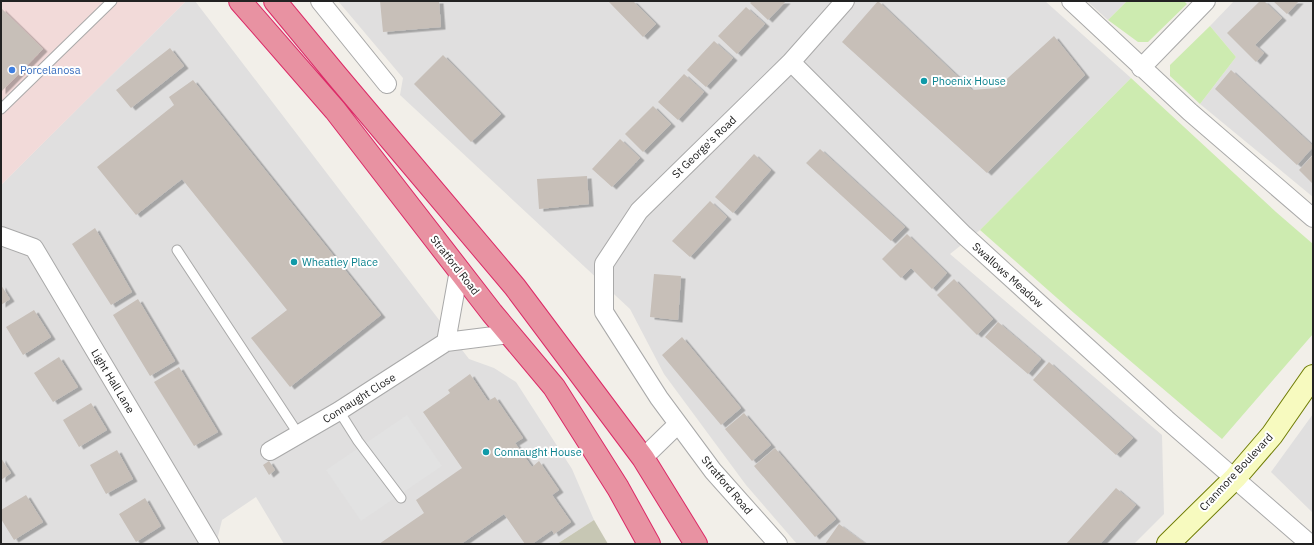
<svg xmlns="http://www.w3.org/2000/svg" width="1314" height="545" viewBox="0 0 1314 545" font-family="'IBM Plex Sans',sans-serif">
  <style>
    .residential { fill: #e0dfdf }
    .commercial { fill: #f2dad9 }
    .construction { fill: #c7c7b4 }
    .grass { fill: #cdebb0 }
    .parking { fill: #e2e2e2 }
    .building { fill: #c7bfb8; filter: url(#shadow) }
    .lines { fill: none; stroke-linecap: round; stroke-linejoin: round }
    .lane-casing { stroke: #a9a9a9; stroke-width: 11 }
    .street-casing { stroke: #a9a9a9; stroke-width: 20 }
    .secondary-casing { stroke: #707d05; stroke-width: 24 }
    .highway-casing { stroke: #dc2a67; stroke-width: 24 }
    .lane { stroke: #fff; stroke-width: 9 }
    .street { stroke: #fff; stroke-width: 18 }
    .secondary { stroke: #f7fabf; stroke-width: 22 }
    .highway { stroke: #e892a2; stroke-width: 22 }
    .shop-dot { fill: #3f7fe0; stroke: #fff; stroke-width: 1.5 }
    .culture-dot { fill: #0f9aa8; stroke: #fff; stroke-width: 1.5 }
    .labels { text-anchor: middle; stroke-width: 4; stroke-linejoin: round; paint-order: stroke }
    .shop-label { font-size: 11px; fill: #366cbe; stroke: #fff; text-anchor: start }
    .culture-label { font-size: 11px; fill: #0d838f; stroke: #fff; text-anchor: start }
    .street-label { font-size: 11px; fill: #222; stroke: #fff }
  </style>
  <defs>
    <filter id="shadow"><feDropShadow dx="4.5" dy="2.5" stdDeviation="0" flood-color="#0004"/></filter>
  </defs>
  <rect width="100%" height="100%" fill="#f2efe9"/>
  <path class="residential" d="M186,1H195L469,359L494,368L516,382L572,469L594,520L557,544H284L256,497L222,520L216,544H1V185Z
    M338,1H1045L1131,78L980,230L950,254L1162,435L1164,514L1134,544H797L746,485L664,374L630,309L400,95L403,78Z
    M1087,1H1127L1108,20Z
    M1234,1H1313V197L1200,104L1236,57L1210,26Z
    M1313,414V513L1271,472Z"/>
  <path class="commercial" d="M1,1H186L1,185Z"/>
  <path class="construction" d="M594,520L608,544H557Z"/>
  <path class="grass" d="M1127,1H1184L1187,4L1148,42H1138L1108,20Z
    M1210,26L1236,57L1200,104L1170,76V65Z
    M1131,78L1276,212L1313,244V334L1222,439L1074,313L980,230Z"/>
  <path class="parking" d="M407,415L442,466L361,521L326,470Z"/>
  <path class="building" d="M380,1H439L441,27L383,32Z
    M608,1H633L656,24L643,37Z
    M752,1H786L768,20L750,3Z
    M878,1L972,90L997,88L1054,36L1085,75L987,173L842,42Z
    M1260,1H1264L1282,18L1255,45L1264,53L1256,62L1227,33Z
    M1273,1H1299L1287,14Z
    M746,7L765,24L737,54L718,36Z
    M1,8L43,49L1,92Z
    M714,41L733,58L706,87L687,70Z
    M170,48L184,66L131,108L116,90Z
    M443,55L501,114L471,142L414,84Z
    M1231,70L1313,146V147L1297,165L1215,89Z
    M684,74L704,92L678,120L658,102Z
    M193,80L381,315L290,387L251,338L287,310L182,179L136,215L97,167L174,105L169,97Z
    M653,106L671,124L643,152L625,134Z
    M620,139L640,158L612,187L592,169Z
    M820,149L905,227L891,241L806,163Z
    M754,154L771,170L733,213L715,197Z
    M1313,155V184L1299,170Z
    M587,176L589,204L539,209L537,179Z
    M710,201L727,217L690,257L672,241Z
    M95,228L132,292L111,305L72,244Z
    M907,234L947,273L932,289L911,268L901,278L882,259Z
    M654,274L681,276L678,320L650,317Z
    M954,279L993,319L977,335L937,295Z
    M1,285L10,299L1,305Z
    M138,299L175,361L150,376L113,315Z
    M34,310L51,337L23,355L6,327Z
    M998,322L1041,359L1028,374L985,337Z
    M682,337L741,408L721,425L662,355Z
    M59,357L78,387L53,402L34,373Z
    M1049,362L1133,438L1116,455L1033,380Z
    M179,367L218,432L194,446L154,382Z
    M470,374L488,401L495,397L523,438L515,443L532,467L539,461L559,490L552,495L571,522L554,534L552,530L532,544H525L504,514L461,544H379L424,513L416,500L462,468L423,412L450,393L448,390Z
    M91,403L107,430L79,447L63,420Z
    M744,413L771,445L752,461L725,429Z
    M775,448L836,519L815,537L754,466Z
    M117,450L133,479L106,494L90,465Z
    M1,458L11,473L1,480Z
    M269,461L275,470L269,475L263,465Z
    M1116,488L1136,505L1120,522L1100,544H1066Z
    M26,495L43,522L14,540L1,519V510Z
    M145,498L161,526L136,542L119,514Z
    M839,524L855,536L866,544H825Z"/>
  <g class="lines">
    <g class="lane-casing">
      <path id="lane" d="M1,109L112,1
        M177,250L299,435
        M339,411L358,441L401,498"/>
    </g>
    <g class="street-casing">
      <path id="street" d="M320,1L387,84
        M1071,1L1190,112L1313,218
        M791,62L964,235L1166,419L1310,544
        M1141,68L1206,1
        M1,236L34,248L210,544
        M446,342L459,270
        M270,451L339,411L446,342L510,334
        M643,458L678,424
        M778,544L713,471L659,398L604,312V264L639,211L791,62L845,1"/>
    </g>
    <g class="secondary-casing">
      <path id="secondary" d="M1168,544L1235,478L1272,435L1313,376"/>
    </g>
    <g class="highway-casing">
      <path id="highway" d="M240,1L335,110L492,313L554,387L618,488L649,544
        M275,1L337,76L515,287L643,458L696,544"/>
    </g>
    <use href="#lane" class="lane"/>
    <use href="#street" class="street"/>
    <use href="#secondary" class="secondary"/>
    <use href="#highway" class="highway"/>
  </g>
  <circle class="shop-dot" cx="12" cy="70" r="4"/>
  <g class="culture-dot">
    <circle cx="924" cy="81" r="4"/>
    <circle cx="294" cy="262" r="4"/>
    <circle cx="486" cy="452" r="4"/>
  </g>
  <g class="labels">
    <g class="shop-label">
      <text x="20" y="74">Porcelanosa</text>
    </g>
    <g class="culture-label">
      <text x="932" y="85">Phoenix House</text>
      <text x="302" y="266">Wheatley Place</text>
      <text x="494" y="456">Connaught House</text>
    </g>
    <g class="street-label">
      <text transform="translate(704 147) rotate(-44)" y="4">St George's Road</text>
      <text transform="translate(455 265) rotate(52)" y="4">Stratford Road</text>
      <text transform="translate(1008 275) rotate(42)" y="4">Swallows Meadow</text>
      <text transform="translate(113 381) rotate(59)" y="4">Light Hall Lane</text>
      <text transform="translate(359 398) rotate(-32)" y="4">Connaught Close</text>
      <text transform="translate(1236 472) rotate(-47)" y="4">Cranmore Boulevard</text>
      <text transform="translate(727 485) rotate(50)" y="4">Stratford Road</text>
    </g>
  </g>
  <rect width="1314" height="545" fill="none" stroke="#222222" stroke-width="4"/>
</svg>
